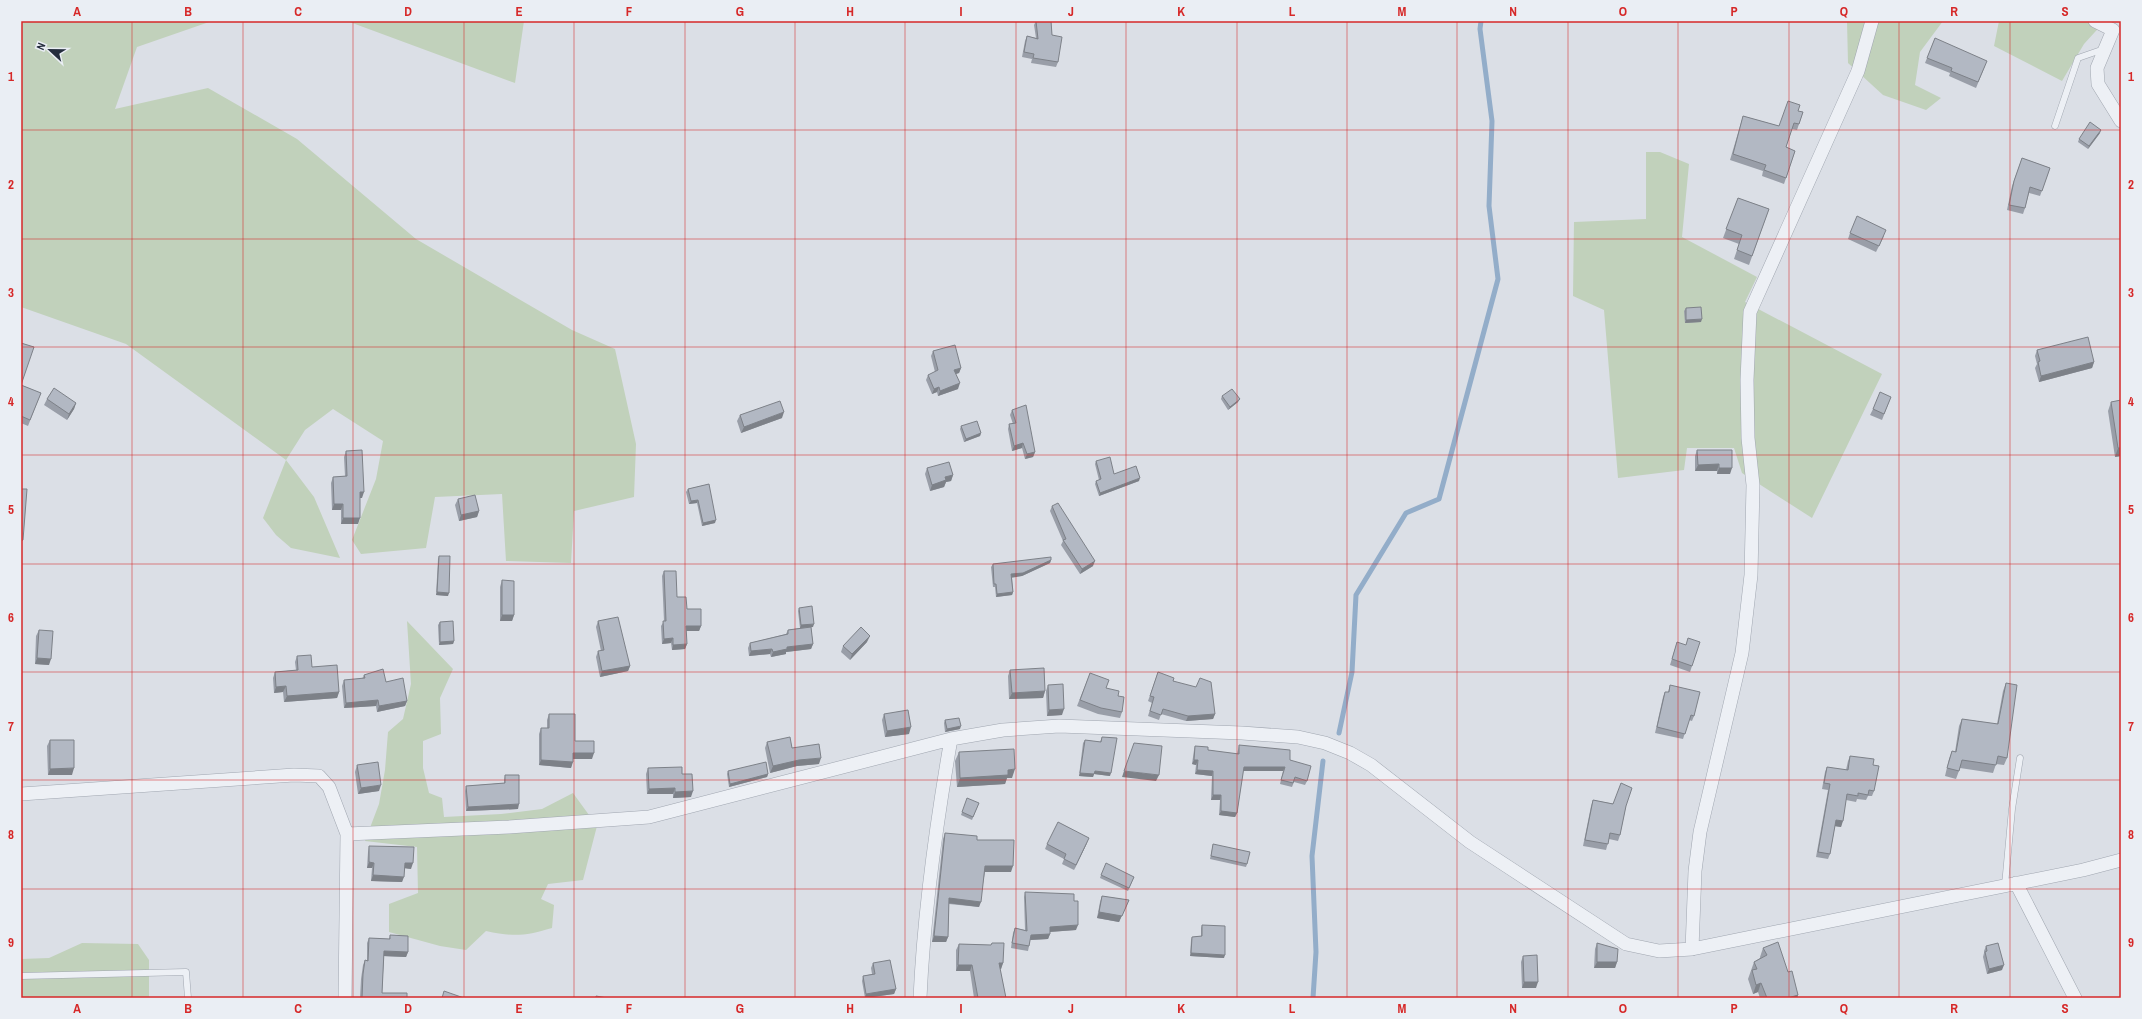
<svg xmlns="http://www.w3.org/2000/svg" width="2142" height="1019" viewBox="0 0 2142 1019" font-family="'Archivo Narrow',sans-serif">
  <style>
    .green { fill: #c1d1bb }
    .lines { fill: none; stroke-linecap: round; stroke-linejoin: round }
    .stream { stroke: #93adc9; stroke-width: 5 }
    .lane-casing { stroke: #a0a6b0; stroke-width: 7 }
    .street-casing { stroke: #a0a6b0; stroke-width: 14 }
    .lane { stroke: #edf0f5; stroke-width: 6 }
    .street { stroke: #edf0f5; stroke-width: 13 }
    .wall { fill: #999ea8 }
    .shaded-wall { fill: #7d8188 }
    .building { fill: #b2b8c3; stroke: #7d8188 }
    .grid { fill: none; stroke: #d62828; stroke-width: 1; stroke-opacity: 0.55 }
    .neatline { fill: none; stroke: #d62828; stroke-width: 1.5 }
    .grid-label { font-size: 13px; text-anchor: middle; font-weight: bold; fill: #d62828 }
  </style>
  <rect width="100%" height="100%" fill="#dbdfe6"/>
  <path class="green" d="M21,21H212L137,47L115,109L208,88L297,139L416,239L572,330L615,349L636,444L634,497L574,511L571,563L506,561L502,494L435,497L426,548L361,554L352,540L376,479L383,441L333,409L305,430L286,460L314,497L340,558L291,548L276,535L263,518L286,460L126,344L21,307Z
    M337,21H524L515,83L347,21Z
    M1847,21H1943L1920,52L1915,85L1941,98L1926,110L1883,95L1848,63Z
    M1999,21H2105L2084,44L2062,81L1994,46Z
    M1646,152H1660L1689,164L1682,237L1757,277L1745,302L1882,374L1812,518L1742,473L1734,448H1687L1684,470L1618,478L1604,310L1573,296L1574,222L1646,219Z
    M407,621L453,669L440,698L441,734L423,741V768L429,793L442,798L444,817L501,814L542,809L573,793L597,826L583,880L548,884L541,899L554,905L552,928C525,936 514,937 486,931L466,950L440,946L389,932V904L418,893L417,847L365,841L379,804L385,770L388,732L403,719L411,684Z
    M82,943L138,944L149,960V998H21V959L49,958Z"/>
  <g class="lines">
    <path class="stream" d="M1339,733L1352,672L1356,595L1406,513L1439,499L1498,279L1489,206L1492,121L1480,29L1481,21
      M1313,998L1316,952L1312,856L1323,761"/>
    <g class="lane-casing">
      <path id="lane" d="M2055,126L2078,58L2104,49
        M2005,885L2012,809L2020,758
        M21,976L186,972L188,998"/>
    </g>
    <g class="street-casing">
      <path id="street" d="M2095,21L2113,30L2097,68L2098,84L2121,121
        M21,794L294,775L319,776L329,787L347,834
        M2016,883L2075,998
        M1692,949L1695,871L1700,832L1742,653L1751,575L1753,485L1748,438L1747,380L1750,312L1858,71L1872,21
        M345,998L347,834L509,827L649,817L951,739L1003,730L1059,726L1242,733L1298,737L1325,743L1350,753L1371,765L1470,842L1626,944L1659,951L1692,949L2083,870L2121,860
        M920,998C924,911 936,825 951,739"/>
    </g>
    <use href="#lane" class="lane"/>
    <use href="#street" class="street"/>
  </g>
  <path class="wall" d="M1036,21H1051L1052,35L1058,62L1056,67L1031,63L1032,59L1022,57L1025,41L1027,36L1036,38L1034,25Z
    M1935,38L1985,66L1976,88L1949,76L1950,73L1925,63Z
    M1798,111L1803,112L1797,130L1792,129L1786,147L1795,151L1784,184L1762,176L1763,171L1730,160L1743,116L1779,126Z
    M2100,133L2088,149L2078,142L2079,139Z
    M2022,158L2050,168L2040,196L2029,193L2025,208L2023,214L2007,210L2012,186Z
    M1738,198L1769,209L1749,265L1734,259L1739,244L1723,238Z
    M1850,233L1884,236L1876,252L1848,239Z
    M1686,308L1701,322L1685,323L1684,311Z
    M2037,350L2094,362L2092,368L2039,382L2035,368L2037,364L2035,356Z
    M933,351L961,368L959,373L956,374L958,389L938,396L937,392L932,394L926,380L928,375L935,372L931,356Z
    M21,385L41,393L28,426L21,423Z
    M1222,396L1238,402L1228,410L1221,399Z
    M1891,397L1882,420L1870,415L1873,409Z
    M47,399L76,403L74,409L67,420L44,405Z
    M2121,399V456L2115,457L2108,411L2111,402L2121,400Z
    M1012,410L1035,452L1033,457L1025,459L1022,448L1012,451L1008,429L1009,424H1013L1010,415Z
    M740,415L782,418L741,433L737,421Z
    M961,426L981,433L980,436L964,442L960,429Z
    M1697,450H1732L1730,474H1717V471H1695V456Z
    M346,451L362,498H360L358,524H341V510H332L331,483L333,477L345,476L344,457Z
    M1096,461L1114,474L1139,481L1099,496L1095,484L1096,481L1099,480L1095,464Z
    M927,468L953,475L951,481L946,482L944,487L930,491L925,474Z
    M709,484L715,523L702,526L697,503L689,504L686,492L688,489Z
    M458,499L479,511L477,517L459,521L455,505Z
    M1052,506L1093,566L1080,574L1061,545L1063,541L1050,511Z
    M439,556L448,596L436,595L438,559Z
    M1051,560L1050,563L1022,576L1012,577L1013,592L1012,595L996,597L995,587H993L991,567L993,564Z
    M664,571L677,597L701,626L699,631H686L687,644L685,649L672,650L671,643L662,644L661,626L664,621L662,576Z
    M502,580L514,615L512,621H500V587Z
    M799,608L813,627H811L813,644L811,649L786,652V654L771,657L770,654L749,656L748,648L750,643L786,634L788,630L800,628L798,611Z
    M598,621L630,666L628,671L600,677L596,657L598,651H601L596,627Z
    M440,622L454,641L453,644L439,645L438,625Z
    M39,630L49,665L35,664L36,636Z
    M867,642L850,660L841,652L843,646Z
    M1677,642L1692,666L1690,672L1670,665Z
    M297,656L312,667L339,692L337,698L284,702L283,692L274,693L273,678L275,672L296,670L295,662Z
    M1010,670L1045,691L1043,698L1009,699L1008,676Z
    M1158,672L1173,681L1215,714L1213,719L1186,721L1161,714L1159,720L1148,716L1152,703L1148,701Z
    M1090,673L1106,688L1118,696L1122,712L1120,718L1098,714L1077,706Z
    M364,675L386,682L407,701L405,706L377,712L376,706L344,708L342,686L344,680L362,679Z
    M2006,683L2007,758L2004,765L1996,764L1993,773L1960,768L1956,779L1945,776L1949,759L1952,751L1955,752L1959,726L1962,719L1997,724L2003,691Z
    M1048,685L1062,715L1047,716L1046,691Z
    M1670,685L1694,716L1692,721L1689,720L1683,739L1655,733L1663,697L1665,692H1668Z
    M549,714L575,741L592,759H573L571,768L539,765V734L541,728H547V720Z
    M884,714L909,734L885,737L882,720Z
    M945,720L960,729L945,732L944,723Z
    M1102,737L1110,776L1094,774L1093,777L1079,776L1083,743L1085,740L1100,742Z
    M50,740L72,775H48L47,746Z
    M767,742L792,748L819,764L797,766L770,773L765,748Z
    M1239,745L1290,760L1307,781L1305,785L1294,782L1292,787L1280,784L1283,771H1243L1237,813L1235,817L1219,815L1220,800H1211L1212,776L1195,774L1196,765L1192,764L1194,750L1195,746L1208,750L1237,754L1238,750Z
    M959,752L1012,778H1007L1005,784L957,787L955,761Z
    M1850,756L1873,765L1874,791L1872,796H1868L1866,800L1857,799L1856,802L1846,800L1841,827L1835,826L1830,854L1828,859L1816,857L1828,790L1822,789L1825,772L1827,767L1846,770L1848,761Z
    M357,765L379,791L358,794L355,772Z
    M648,768L682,774L691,797L673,798V794H647L646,774Z
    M728,771L768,774L767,777L729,787L727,774Z
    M505,775L518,809L466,811L465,791L466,786L504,783V780Z
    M1593,800L1626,806L1620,835L1618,841L1609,839L1606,850L1583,846L1591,806Z
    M979,803L972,820L961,815L962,812Z
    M945,833L977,840L1011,872H985L979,907L949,904L948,937L946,942H932L943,839Z
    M1087,843L1074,870L1062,864L1064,859L1045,849L1047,844Z
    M1213,844L1247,864L1246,867L1210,859Z
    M369,846L411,869L405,868L402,882L371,881L372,868H367L368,852Z
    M1101,875L1134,877L1128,891L1100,878Z
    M1025,892L1074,901L1076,930L1050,932V934L1048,939L1030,940L1029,946L1028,951L1011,948L1013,933L1015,928L1025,930L1024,897Z
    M1102,896L1129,900L1119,922L1097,918L1100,902Z
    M1202,925L1224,958L1190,956L1191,940L1192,937L1201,936V928Z
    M390,935L408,952L406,957L384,956L382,993L407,998H360L361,979L363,965L365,960H367V943L369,938L389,939Z
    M992,943L1003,963L1001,969H1000L1006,998H974L970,971H956V950L959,944L991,945Z
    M1597,943L1617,962L1615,968H1594L1595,949Z
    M1986,946L2002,970L1987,974L1983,957L1984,953V951Z
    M1763,948L1788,972L1798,995L1797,998H1760L1758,992L1753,994L1748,979L1754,962L1760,958V957Z
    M1523,956L1536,988H1522L1521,962Z
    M873,963L896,989L894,994L865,998L862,981L863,976L872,974L871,968Z"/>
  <path class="shaded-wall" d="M2101,130L2100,133L2088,149L2089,146Z
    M1702,319L1701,322L1685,323L1686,320Z
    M2094,362L2092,368L2039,382L2041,376Z
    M961,368L959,373L952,375L954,370Z
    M960,383L958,389L938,396L940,391Z
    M939,387L937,392L932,394L934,389Z
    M1240,399L1238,402L1228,410L1230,407Z
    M76,403L74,409L67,420L69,414Z
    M784,412L782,418L741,433L744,427Z
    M981,433L980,436L964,442L966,439Z
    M1023,443L1022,448L1012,451L1014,446Z
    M2118,448H2121V456L2115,457Z
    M1035,452L1033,457L1025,459L1027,454Z
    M1719,464L1717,471H1695L1698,465Z
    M1719,468H1732L1730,474H1717Z
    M953,475L951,481L946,482L944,487L930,491L932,485L945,477Z
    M1140,478L1139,481L1099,496L1100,493Z
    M360,492H364L362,498H358Z
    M698,500L697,503L689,504L691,501Z
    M334,504H343L341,510H332Z
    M479,511L477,517L459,521L461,515Z
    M343,518H360L358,524H341Z
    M716,520L715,523L702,526L703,523Z
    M1051,560L1050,563L1022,576L1010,578L1011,574Z
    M1095,561L1093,566L1080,574L1082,569Z
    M437,592L449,593L448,596L436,595Z
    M1013,592L1012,595L996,597L997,594Z
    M502,615H514L512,621H500Z
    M814,624L813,627L800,628L801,625Z
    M686,626H701L699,631H684Z
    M870,636L867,642L850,660L852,654Z
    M673,638L671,643L662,644L664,639Z
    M454,641L453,644L439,645L440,642Z
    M687,644L685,649L672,650L673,645Z
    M813,644L811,649L786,652V654L771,657L773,652L787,647Z
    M772,649L770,654L749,656L751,651Z
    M37,658L51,659L49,665L35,664Z
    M630,666L628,671L600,677L602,671Z
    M286,686L283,692L274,693L276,687Z
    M1045,691L1043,698L1009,699L1012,693Z
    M339,692L337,698L284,702L287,696Z
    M378,700L376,706L344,708L346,703Z
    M407,701L405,706L377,712L379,706Z
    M1064,709L1062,715L1047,716L1049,710Z
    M1215,714L1213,719L1186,721L1188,716Z
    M961,726L960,729L945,732L947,729Z
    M911,727L909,734L885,737L887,731Z
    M573,753H594L592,759H571Z
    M821,758L819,764L797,766L770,773L773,766L799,760Z
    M541,760L573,762L571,768L539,765Z
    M1194,760H1198L1196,765L1192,764Z
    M1244,767H1285L1283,771H1242Z
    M74,768L72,775H48L50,769Z
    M1015,769L1012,778H1007L1005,784L957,787L960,778L1008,770Z
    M1197,770L1213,771L1212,776L1195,774Z
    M1095,771L1111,773L1110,776L1094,774Z
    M1124,771L1159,775L1156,781L1122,777Z
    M1080,773L1094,774L1093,777L1079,776Z
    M768,774L767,777L729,787L730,784Z
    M381,785L379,791L358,794L361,788Z
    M675,788L673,794H647L649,789Z
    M693,791L691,797L673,798L675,792Z
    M1213,795H1221L1220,800H1211Z
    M519,804L518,809L466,811L468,807Z
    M1221,811L1237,813L1235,817L1219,815Z
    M1836,820L1843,821L1841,827L1834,826Z
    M1089,838L1087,843L1074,870L1076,865Z
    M369,862L374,863L372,868H367Z
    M405,863H413L411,869L403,868Z
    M985,866H1013L1011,872H983Z
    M373,875L404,877L402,882L371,881Z
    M949,898L981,902L979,907L947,903Z
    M1129,900L1119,922L1097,918L1099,912Z
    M1078,925L1076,930L1048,932L1050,927Z
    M1050,934L1048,939L1030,940L1031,935Z
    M934,936L948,937L946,942H932Z
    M384,951L408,952L406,957L382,956Z
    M1191,953L1225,955L1224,958L1190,956Z
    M1597,962H1617L1615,968H1594Z
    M999,963H1003L1001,969H997Z
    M958,965H972L970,971H956Z
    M2004,965L2002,970L1987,974L1989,969Z
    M1524,982H1538L1536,988H1522Z
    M1761,983L1758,992L1753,994L1756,985Z
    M896,989L894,994L865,998L866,994Z
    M1798,995L1797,998H1788Z"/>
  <path class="building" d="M1036,21H1051L1052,35L1062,37L1058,62L1033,58L1034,54L1024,52L1027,36L1038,39Z
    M1935,38L1987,61L1978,82L1951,71L1952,68L1927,58Z
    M1788,101L1800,105L1798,111L1803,112L1799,124L1794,123L1786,147L1795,151L1786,178L1764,170L1766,165L1733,154L1743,116L1779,126Z
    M2090,122L2101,130L2089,146L2079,139Z
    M2022,158L2050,168L2042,191L2030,187L2025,208L2009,205L2014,181Z
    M1738,198L1769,209L1752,256L1737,250L1742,235L1726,229Z
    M1857,216L1886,230L1879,246L1850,233Z
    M1701,307L1702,319L1686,320V308Z
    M2088,337L2094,362L2041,376L2038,362L2040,361L2037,350Z
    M21,343L34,347L21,385Z
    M955,345L961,368L954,370L960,383L940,391L939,387L934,389L928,375L938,370L933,351Z
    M21,385L41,393L30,420L21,416Z
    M54,388L76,403L69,414L47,399Z
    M1232,389L1240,399L1230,407L1222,396Z
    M1880,392L1891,397L1884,414L1873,409Z
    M2121,400V448H2118L2111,402Z
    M780,401L784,412L744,427L740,415Z
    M1026,405L1035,452L1027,454L1023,443L1014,446L1009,424L1016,423L1012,410Z
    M977,421L981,433L966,439L961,426Z
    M362,450L364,492H360V518H343V504H334L333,477L347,476L346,451Z
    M1697,450H1732V468H1719V464L1698,465Z
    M1110,457L1114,474L1136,466L1140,478L1100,493L1096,481L1101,479L1096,461Z
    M949,462L953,475L945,477L946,480L932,485L927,468Z
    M709,484L716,520L703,523L698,500L691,501L688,489Z
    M21,489H27L23,540L21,541Z
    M475,495L479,511L461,515L458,499Z
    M1058,503L1095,561L1082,569L1063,540L1066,539L1052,506Z
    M439,556H450L449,593L437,592Z
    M1051,557V560L1023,573L1011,574L1013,592L997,594L996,584H994L993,564Z
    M664,571H676L677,597H686L687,609H701V626H686L687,644L673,645V638L664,639L663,621H666Z
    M502,580L514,581V615H502Z
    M812,606L814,624L801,625L799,608Z
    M618,617L630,666L602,671L598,651L604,650L598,621Z
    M453,621L454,641L440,642V622Z
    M811,627L813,644L787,647V649L773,652L772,649L751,651L750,643L788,634V630Z
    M861,627L870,636L852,654L843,646Z
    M39,630L53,631L51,659L37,658Z
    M1688,638L1700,642L1692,666L1672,659L1677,642L1686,645Z
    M311,655L312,667L337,665L339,692L287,696L286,686L276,687L275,672L298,670L297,656Z
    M1044,668L1045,691L1012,693L1010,670Z
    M383,669L386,682L403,678L407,701L379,706L378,700L346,703L344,680L365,678L364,675Z
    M1158,672L1174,678L1173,681L1196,687L1200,678L1211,682L1215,714L1188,716L1163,709L1161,715L1150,711L1154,697L1150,696Z
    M1090,673L1109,680L1106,688L1119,691L1118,696L1124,697L1122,712L1101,708L1080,700Z
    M2006,683L2017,685L2007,758L1998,756L1996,765L1962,760L1959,771L1947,768L1952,751L1956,752L1962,719L1998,724Z
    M1063,684L1064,709L1049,710L1048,685Z
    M1670,685L1700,692L1694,716L1691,715L1685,734L1657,727L1665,692H1669Z
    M908,710L911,727L887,731L884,714Z
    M549,714H575V741H594V753H573V762L541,760V728H549Z
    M959,718L961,726L947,729L945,720Z
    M790,737L792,748L819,744L821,758L799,760L773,766L767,742Z
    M1102,737L1117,738L1111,773L1095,771L1094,774L1080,773L1085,740L1101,742Z
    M50,740H74V768L50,769Z
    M1134,743L1162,746L1159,775L1124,771Z
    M1239,745L1290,750V760L1311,766L1307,781L1295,777L1293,783L1281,780L1285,767H1244L1237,813L1221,811V795H1213V771L1197,770L1198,760H1194L1195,746L1208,747V750L1239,754Z
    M1014,749L1015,769L1008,770V775L960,778L959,752Z
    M1850,756L1874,759L1873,765L1879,766L1874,791L1869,790L1868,795L1858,793V796L1847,794L1843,821L1836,820L1830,854L1818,852L1830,784L1824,783L1827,767L1848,770Z
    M378,762L381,785L361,788L357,765Z
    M766,762L768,774L730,784L728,771Z
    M682,767V774H692L693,791L675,792V788L649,789L648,768Z
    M505,775H519V804L468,807L466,786L505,783Z
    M1621,783L1632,788L1626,806L1620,835L1610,833L1608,844L1585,840L1593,800L1613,804Z
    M967,798L979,803L973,817L962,812Z
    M1058,822L1089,838L1076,865L1064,859L1066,854L1047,844Z
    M945,833L977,836V840H1014L1013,866H985L981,902L949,898L948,937L934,936Z
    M1213,844L1250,852L1247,864L1211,856Z
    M369,846L414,847L413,863H405L404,877L373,875L374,863L369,862Z
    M1106,863L1134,877L1129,888L1101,875Z
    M1025,892L1074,894V901H1078V925L1050,927V934L1031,935L1029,946L1012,943L1015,928L1027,931Z
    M1102,896L1129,900L1122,916L1099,912Z
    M1202,925L1225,926V955L1191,953L1192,937L1202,936Z
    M390,935L408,936V952L384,951L382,993H407V998H362L363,974L365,960L368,961L369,938L390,939Z
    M1778,942L1788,972L1792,971L1798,995L1788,998H1767L1761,983L1756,985L1752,970L1757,969L1754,962L1767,955L1763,948Z
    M992,943H1004L1003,963H999L1006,998H978L972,965H958L959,944L991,945Z
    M1597,943L1618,949L1617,962H1597Z
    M1998,943L2004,965L1989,969L1985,952L1987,951L1986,946Z
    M1537,955L1538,982H1524L1523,956Z
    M890,960L896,989L866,994L863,976L875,974L873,963Z
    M444,991L464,998H442Z
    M596,996L607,998H596Z"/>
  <path class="grid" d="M132,21V998M243,21V998M353,21V998M464,21V998M574,21V998M685,21V998M795,21V998M905,21V998M1016,21V998M1126,21V998M1237,21V998M1347,21V998M1457,21V998M1568,21V998M1678,21V998M1789,21V998M1899,21V998M2010,21V998M21,130H2121M21,239H2121M21,347H2121M21,455H2121M21,564H2121M21,672H2121M21,780H2121M21,889H2121"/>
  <rect width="2142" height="1019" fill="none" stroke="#eaeef4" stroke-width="44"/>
  <g transform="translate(50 50) rotate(292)" stroke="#eaeef4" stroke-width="3" paint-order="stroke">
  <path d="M0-3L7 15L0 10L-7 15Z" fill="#242d3d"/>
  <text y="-6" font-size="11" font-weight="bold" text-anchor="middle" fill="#242d3d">N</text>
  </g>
  <rect x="22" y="22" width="2098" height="975" class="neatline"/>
  <g class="grid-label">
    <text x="77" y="16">A</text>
    <text x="188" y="16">B</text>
    <text x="298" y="16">C</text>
    <text x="408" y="16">D</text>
    <text x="519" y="16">E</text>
    <text x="629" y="16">F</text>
    <text x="740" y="16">G</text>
    <text x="850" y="16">H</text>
    <text x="961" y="16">I</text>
    <text x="1071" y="16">J</text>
    <text x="1181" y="16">K</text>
    <text x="1292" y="16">L</text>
    <text x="1402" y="16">M</text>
    <text x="1513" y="16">N</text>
    <text x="1623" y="16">O</text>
    <text x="1734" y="16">P</text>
    <text x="1844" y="16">Q</text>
    <text x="1954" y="16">R</text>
    <text x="2065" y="16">S</text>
    <text x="11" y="81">1</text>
    <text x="2131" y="81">1</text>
    <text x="11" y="189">2</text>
    <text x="2131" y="189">2</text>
    <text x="11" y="297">3</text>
    <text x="2131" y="297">3</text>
    <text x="11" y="406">4</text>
    <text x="2131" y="406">4</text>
    <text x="11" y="514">5</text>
    <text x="2131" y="514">5</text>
    <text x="11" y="622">6</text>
    <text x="2131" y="622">6</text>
    <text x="11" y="731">7</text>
    <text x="2131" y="731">7</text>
    <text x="11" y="839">8</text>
    <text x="2131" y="839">8</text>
    <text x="11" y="947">9</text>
    <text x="2131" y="947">9</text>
    <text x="77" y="1013">A</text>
    <text x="188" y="1013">B</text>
    <text x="298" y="1013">C</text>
    <text x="408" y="1013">D</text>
    <text x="519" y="1013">E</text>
    <text x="629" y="1013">F</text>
    <text x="740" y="1013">G</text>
    <text x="850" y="1013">H</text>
    <text x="961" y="1013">I</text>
    <text x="1071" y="1013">J</text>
    <text x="1181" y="1013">K</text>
    <text x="1292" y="1013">L</text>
    <text x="1402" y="1013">M</text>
    <text x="1513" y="1013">N</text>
    <text x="1623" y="1013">O</text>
    <text x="1734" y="1013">P</text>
    <text x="1844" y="1013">Q</text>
    <text x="1954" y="1013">R</text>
    <text x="2065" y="1013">S</text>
  </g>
</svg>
